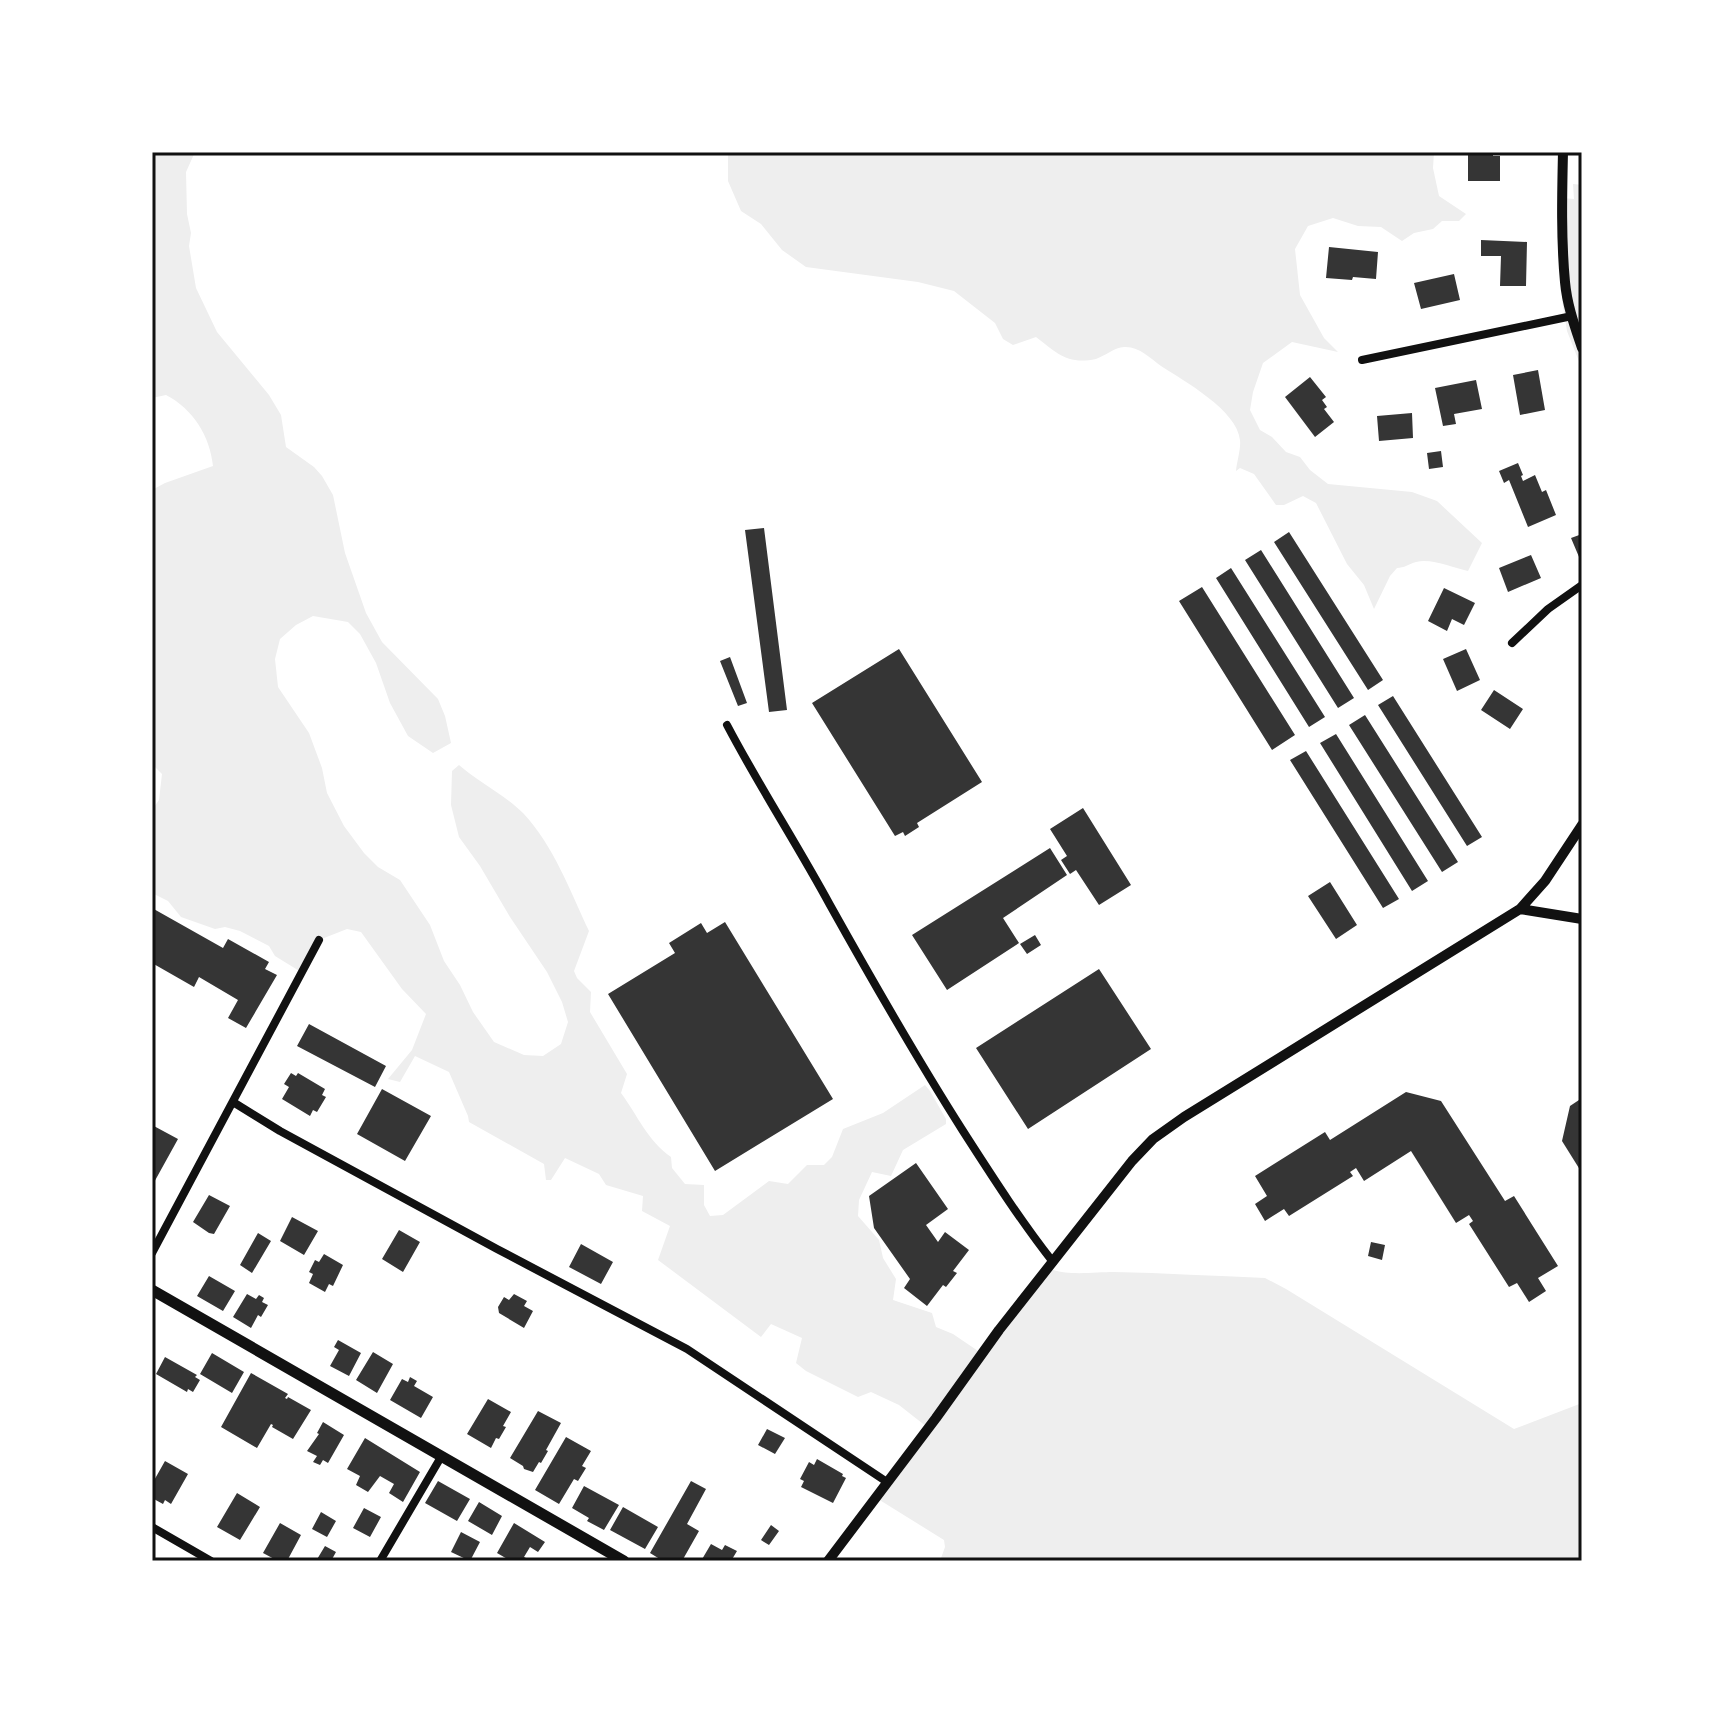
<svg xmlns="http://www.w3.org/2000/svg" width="1734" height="1713" viewBox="0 0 1734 1713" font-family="Mulish,sans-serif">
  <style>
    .green { fill: #eee }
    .building { fill: #353535 }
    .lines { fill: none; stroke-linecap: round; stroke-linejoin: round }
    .minor { stroke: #111; stroke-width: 8 }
    .tertiary { stroke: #111; stroke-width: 10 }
    .secondary { stroke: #111; stroke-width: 11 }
    .neatline { fill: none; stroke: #111; stroke-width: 3 }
  </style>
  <rect width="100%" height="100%" fill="#fff"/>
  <path class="green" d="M152,152H195L186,172L187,214L191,233L189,246L196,288L217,332L269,395L281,415L286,447L314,467L322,476L333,495L345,553L366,613L382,642L438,699L445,716L451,743L433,753L408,736L390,703L376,663L360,634L348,622L313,616L296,625L280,639L275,659L278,687L309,733L322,768L327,793L344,826L364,853L378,867L400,880L430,925L444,961L460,985L473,1012L494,1042L524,1055L543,1056L561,1044L568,1022L562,1002L547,972L510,917L480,866L459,837L451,805L452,771L459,765C478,782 505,795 523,813C554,846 570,891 589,931L574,971L577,978L591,992L590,1012L627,1074L621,1093C638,1116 647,1140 671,1157L672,1168L685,1184L704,1185V1205L710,1216L723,1215L769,1181L788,1184L807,1165H824L832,1157L843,1129L883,1113L925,1085L930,1091L946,1119V1124L903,1150L891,1176L872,1172L859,1200L858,1216L879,1240L883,1258L896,1279L893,1300L932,1313L936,1327L953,1334L981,1353L1051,1269C1066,1276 1096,1272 1114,1272C1164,1273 1215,1276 1265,1278L1286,1289L1514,1429L1582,1403V1561H940L945,1547L944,1540L878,1499L927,1427L899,1405L871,1392L858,1397L806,1371L796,1363L802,1338L771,1324L761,1337L658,1260L670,1226L642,1211L643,1196L606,1185L599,1174L565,1158L551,1180H546L544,1164L469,1122L468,1116L449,1072L415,1056L400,1082L388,1079L412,1050L426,1014L402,989L361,932L347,929L319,940L301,972L275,956L269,946L240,931L225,927L215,929L181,917L168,901L152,893V810L159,800L162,774L152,764V490L165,483L213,466C210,436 193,409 166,395L152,398Z
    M728,152H1434L1433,168L1439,196L1466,214L1459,221H1442L1433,229L1414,233L1402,241L1381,227L1358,226L1333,218L1308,226L1295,249L1300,295L1324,338L1338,352L1292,342L1263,363L1253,392L1250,410L1260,430L1272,437L1286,452L1300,457L1310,470L1328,484L1412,492L1437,501L1482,543L1468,571C1453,568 1432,558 1416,562C1409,564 1404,568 1397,568L1390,576L1374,609L1364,585L1347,564L1316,503L1303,496L1284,505H1276L1254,474L1240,468L1236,471C1237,461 1241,449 1240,440C1237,410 1184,381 1161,366C1150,358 1139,346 1124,347C1115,347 1105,356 1096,359C1067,365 1057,353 1036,337L1013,345L1003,339L995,323L954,291L918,282L806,267L782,250L761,224L741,211L728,181Z
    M1573,184L1582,185V369L1567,331L1562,300V198L1574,199Z"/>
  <path class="building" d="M1468,152H1493V156H1500V181H1468Z
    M1481,240L1527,242L1526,286H1500L1501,256H1481Z
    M1329,247L1378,252L1376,279L1353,277L1352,280L1326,278Z
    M1454,274L1460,300L1421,309L1414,283Z
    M1538,370L1545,410L1520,415L1513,375Z
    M1310,377L1326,397L1322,400L1327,407L1324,409L1334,422L1315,437L1285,397Z
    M1476,380L1482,409L1454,414L1456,424L1443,426L1435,388Z
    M1412,413L1413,438L1379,441L1377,416Z
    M1441,451L1443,467L1429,469L1427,453Z
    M1518,463L1523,475L1521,476L1523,481L1535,475L1542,492L1546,490L1556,515L1528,527L1509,480L1504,483L1499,471Z
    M764,528L787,710L769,712L745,530Z
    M1289,532L1383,680L1368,690L1274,542Z
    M1582,534V564L1571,538Z
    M1261,550L1354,698L1338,708L1245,560Z
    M1531,555L1541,578L1508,592L1499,568Z
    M1231,568L1325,717L1309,727L1216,578Z
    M1202,587L1295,735L1272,750L1179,601Z
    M1444,588L1475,603L1464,625L1452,619L1447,631L1428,621Z
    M899,649L982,782L917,823L919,827L905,836L903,832L895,836L812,703Z
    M1466,649L1480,680L1457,691L1443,659Z
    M730,657L747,703L738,706L720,661Z
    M1494,690L1523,709L1510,729L1481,710Z
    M1393,696L1482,837L1467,846L1378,705Z
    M1365,715L1458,862L1442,872L1349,725Z
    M1336,734L1428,881L1412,891L1320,743Z
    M1306,751L1399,899L1383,908L1290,760Z
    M1083,808L1131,885L1099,905L1076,870L1070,874L1061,860L1067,856L1050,829Z
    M1050,848L1067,875L1003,918L1019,943L947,990L912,935Z
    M1330,882L1357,925L1336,939L1308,896Z
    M152,908L223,948L228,939L269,962L265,969L277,975L246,1028L228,1018L238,1000L199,977L194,987L152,963Z
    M725,922L833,1099L715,1171L608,994L675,953L669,943L701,923L707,933Z
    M1035,935L1041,945L1027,954L1020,944Z
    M1099,969L1151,1049L1028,1129L976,1048Z
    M309,1024L386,1066L375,1087L297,1046Z
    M291,1073L296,1076L298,1073L325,1089L322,1095L326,1097L317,1112L313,1110L310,1116L282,1099L289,1087L284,1084Z
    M382,1089L431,1116L405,1161L357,1134Z
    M1406,1092L1441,1101L1505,1201L1514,1196L1558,1266L1538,1278L1546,1291L1529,1302L1517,1283L1509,1287L1469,1224L1473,1221L1469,1215L1456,1223L1411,1151L1364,1181L1356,1168L1350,1172L1353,1176L1289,1216L1284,1209L1265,1221L1255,1204L1267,1196L1255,1176L1325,1132L1330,1140Z
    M1582,1098V1173L1562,1141L1570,1106Z
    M152,1125L178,1139L152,1186Z
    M916,1163L948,1209L926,1225L938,1242L945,1232L969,1250L953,1271L957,1273L946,1287L943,1285L927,1306L904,1288L910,1279L874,1228L869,1196Z
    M209,1195L230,1206L214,1234L209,1233L193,1222Z
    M292,1217L318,1231L304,1255L280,1241Z
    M399,1230L420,1242L403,1272L382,1259Z
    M258,1233L271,1241L252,1273L240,1265Z
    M1371,1242L1385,1245L1382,1260L1368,1256Z
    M581,1244L613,1262L601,1284L569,1267Z
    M324,1254L343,1265L333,1286L329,1284L325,1292L309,1283L313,1274L309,1272L315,1260L319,1262Z
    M209,1276L235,1291L223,1311L197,1296Z
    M247,1294L256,1299L259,1295L264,1298L262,1302L268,1305L261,1317L258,1315L251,1328L233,1317Z
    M514,1294L527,1301L524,1306L533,1311L524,1328L499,1313L498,1307L504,1297L509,1300Z
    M338,1340L361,1353L349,1376L330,1366L339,1350L334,1347Z
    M373,1352L393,1364L377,1393L356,1380Z
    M212,1353L244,1372L232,1393L200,1374Z
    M165,1357L197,1375L195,1377L200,1380L193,1392L188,1389L187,1392L156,1374Z
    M251,1373L288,1394L285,1398L287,1399L288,1397L311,1410L293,1439L272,1427L273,1425L271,1424L257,1448L221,1427Z
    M410,1377L417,1381L414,1386L433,1397L421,1418L390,1400L402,1379L408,1382Z
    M488,1399L511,1412L503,1426L506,1427L499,1439L496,1438L491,1448L467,1434Z
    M538,1411L561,1423L546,1450L548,1451L541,1463L539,1462L533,1472L524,1469L523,1466L510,1458Z
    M323,1422L344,1435L328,1463L323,1460L320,1465L313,1462L317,1456L307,1451L319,1434L317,1433Z
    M767,1429L785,1438L775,1454L758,1445Z
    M566,1437L591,1451L582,1466L586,1468L578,1481L574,1479L559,1504L535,1490Z
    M365,1438L420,1472L403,1502L389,1493L394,1484L380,1476L368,1492L356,1485L360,1476L347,1469Z
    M817,1459L843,1474L842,1476L846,1478L833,1503L801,1487L804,1481L800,1479L809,1462L814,1465Z
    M165,1461L188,1474L171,1504L165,1500L163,1504L152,1498L154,1495L152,1493V1484Z
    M438,1481L470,1499L457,1521L425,1503Z
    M691,1481L706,1489L687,1524L699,1531L682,1561H663L650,1553Z
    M584,1486L619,1505L604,1530L587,1521L589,1518L572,1508Z
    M237,1493L260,1507L240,1540L217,1527Z
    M479,1502L502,1516L492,1535L468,1521Z
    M623,1507L658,1527L645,1549L610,1530Z
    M364,1508L381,1517L370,1537L353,1528Z
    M321,1512L336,1521L327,1537L312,1529Z
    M280,1523L301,1535L287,1561H278L263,1553Z
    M514,1523L545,1542L538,1552L530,1547L524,1557L532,1561H511L497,1553Z
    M771,1525L779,1531L769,1545L761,1540Z
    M461,1532L480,1542L470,1561L451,1552Z
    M711,1544L722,1550L725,1545L737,1551L731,1561H701Z
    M325,1546L336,1552L331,1561H316Z"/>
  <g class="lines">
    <path class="minor" d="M1362,360L1572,316
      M1512,643L1548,609L1582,585
      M727,725C759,786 797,844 830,905C873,982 916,1057 963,1131C992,1176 1020,1220 1053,1262
      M233,1102L280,1131L497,1249L687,1349L887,1482
      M152,1253L319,940
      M152,1527L211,1561
      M380,1561L441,1457"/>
    <path class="tertiary" d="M1563,152C1562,195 1561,239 1565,282C1567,305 1575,327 1582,348
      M1520,909L1582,919
      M828,1561L936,1418L999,1330L1132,1161L1153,1139L1184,1117L1520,909L1545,881L1582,825"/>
    <path class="secondary" d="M152,1290L624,1561"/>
  </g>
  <rect width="1734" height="1713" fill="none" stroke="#ffffff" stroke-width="308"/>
  <rect x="154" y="154" width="1426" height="1405" class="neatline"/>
</svg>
